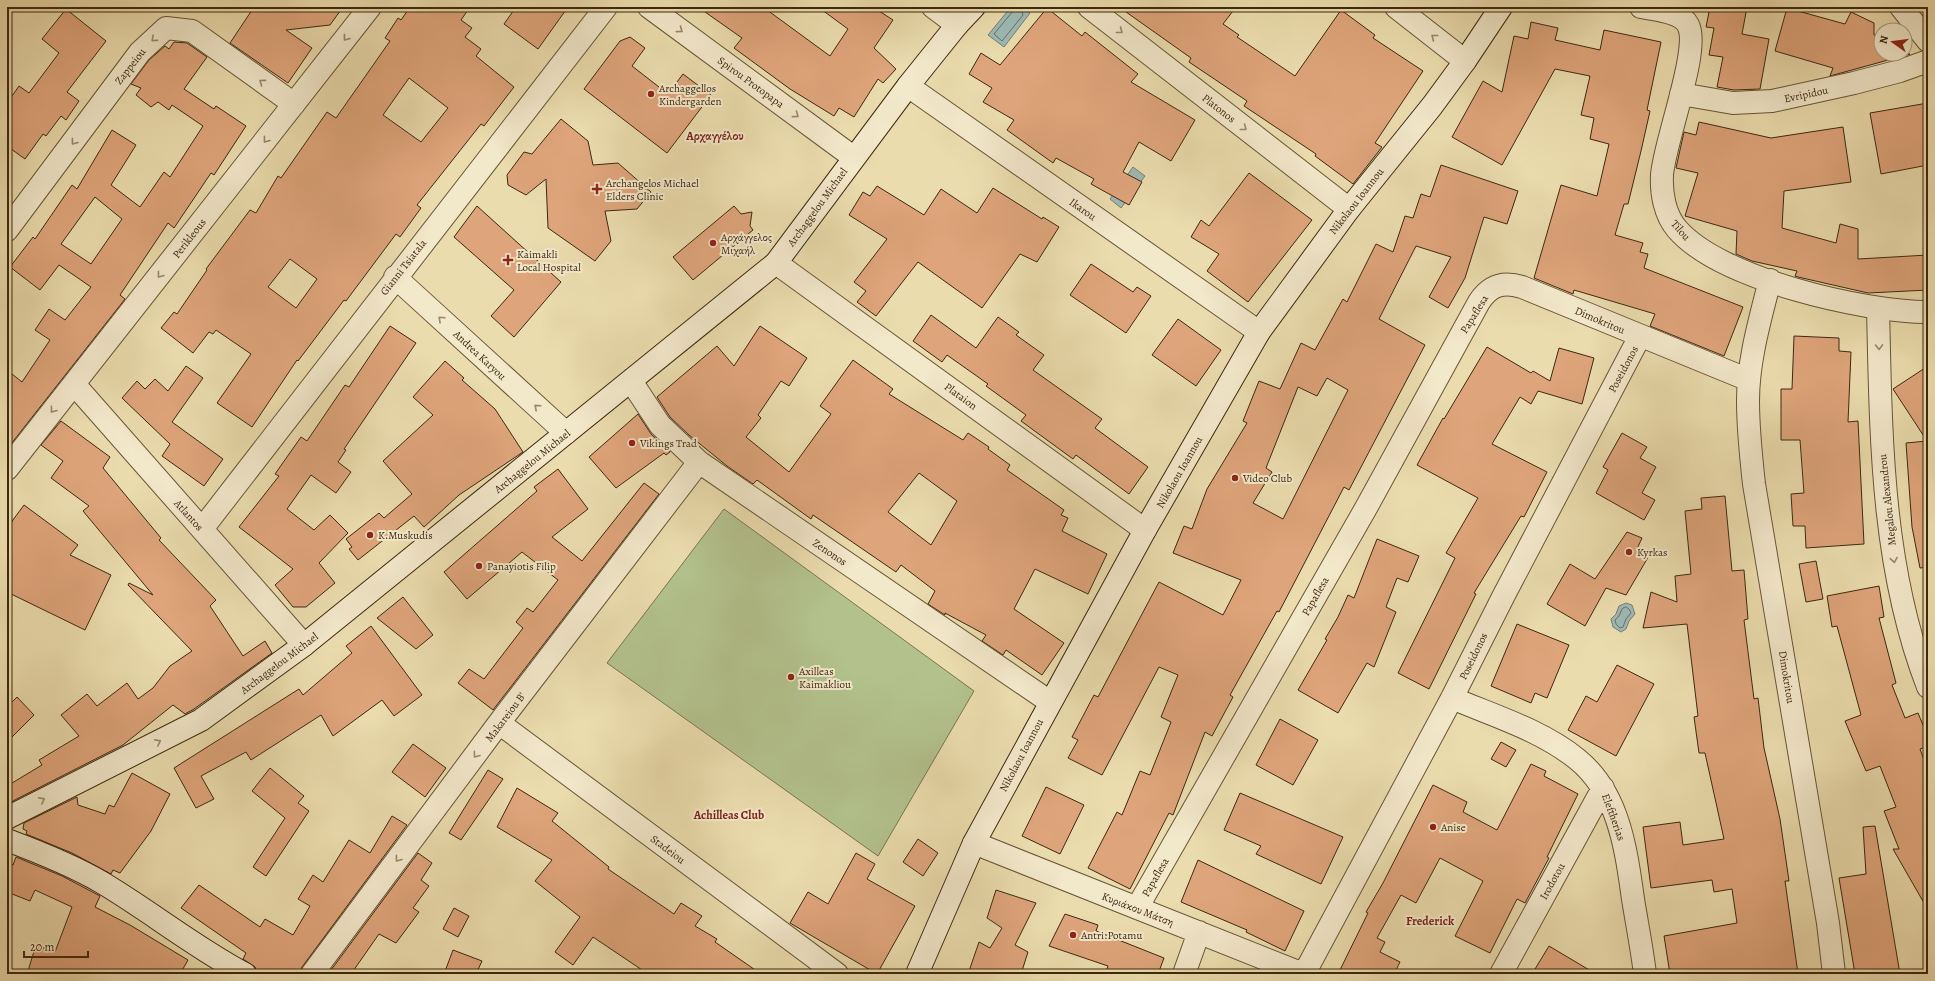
<svg xmlns="http://www.w3.org/2000/svg" width="1935" height="981" viewBox="0 0 1935 981" font-family="Alegreya,serif">
  <style>
    .green { fill: #b3c28d; stroke: #78754e }
    .water { fill: #9cb9b5; stroke: #767f73 }
    .lines { fill: none; stroke-linecap: round; stroke-linejoin: round }
    .shore { stroke: #6c7062; stroke-width: 1 }
    .building { fill: #dea47b; stroke: #3d280f; fill-rule: evenodd }
    .street-casing { stroke: #685536; stroke-width: 24 }
    .secondary-casing { stroke: #3d280f; stroke-width: 24 }
    .street { stroke: #f2e8ca; stroke-width: 22 }
    .secondary { stroke: #f2e8ca; stroke-width: 22 }
    .oneway { stroke: #98886c }
    .poi-dot { fill: #8f2418; stroke: #f2e8ca; stroke-width: 1.5 }
    .labels { text-anchor: middle; stroke-width: 4; stroke-linejoin: round; paint-order: stroke }
    .street-label { font-size: 11px; fill: #3d280f; stroke: #f2e8ca }
    .poi-label { font-size: 11px; fill: #3d280f; stroke: #f2e8ca; text-anchor: start }
    .neighbourhood-label { font-size: 12px; font-weight: bold; fill: #7a1f14; stroke: #f2e8ca }
  </style>
  <rect width="100%" height="100%" fill="#ebdcad"/>
  <filter id="stains"><feTurbulence type="fractalNoise" baseFrequency=".005" numOctaves="4"/><feColorMatrix values="0 0 0 0 .2 0 0 0 0 .09 0 0 0 0 .02 0 0 0 .5 -.17"/></filter>
  <radialGradient id="worn" r=".72"><stop offset=".6" stop-color="#630" stop-opacity="0"/><stop offset="1" stop-color="#630" stop-opacity=".3"/></radialGradient>
  <path class="green" d="M724,509L974,691L878,856L607,663Z"/>
  <path class="water" d="M1011,7H1022L1030,13L1004,47L988,35Z
    M1133,167L1145,176L1121,208L1110,199Z
    M1626,603L1632,605L1635,614L1629,621L1626,629L1621,632L1613,627L1611,619L1616,614L1619,606Z"/>
  <g class="lines">
    <path class="shore" d="M1013,7V11L994,34L1002,41L1023,15L1020,7
      M1626,607L1629,609L1631,613L1626,619L1623,627L1620,628L1616,624L1615,620L1619,616L1622,609Z"/>
  </g>
  <path class="building" d="M254,7H343L330,25L286,30L312,48L288,83L230,43Z
    M410,7H470L461,20L472,28L465,37L481,49L476,56L514,87L484,126L481,124L417,205L421,208L400,237L396,234L346,301L344,300L298,361L297,360L252,427L217,403L251,354L216,330L213,334L209,332L193,353L161,328L174,312L177,314L207,270L206,269L250,210L256,213L278,176L281,178L327,112L336,118L390,41L385,38L398,18L401,20ZM409,78L448,108L421,142L383,115ZM290,259L317,279L296,308L268,287Z
    M516,7H568L538,49L504,24Z
    M698,7H763L830,56L848,29L818,7H873L893,20L874,48L896,69L883,83L878,79L854,117L839,108L834,116L790,89L734,48L742,38Z
    M1119,7H1236L1223,24L1239,35L1237,37L1295,76L1341,10L1375,35L1373,38L1423,71L1375,143L1382,147L1353,184L1315,156L1316,154L1244,106L1247,101L1189,62L1191,58Z
    M1710,7H1747L1742,34L1769,39L1760,89L1734,90L1717,87L1723,57L1709,55L1714,28L1706,27Z
    M1047,8L1082,36L1085,32L1138,74L1131,82L1195,120L1171,161L1139,142L1123,172L1142,182L1129,205L1091,184L1094,179L1056,158L1053,163L1007,130L1014,120L983,102L992,88L969,74L981,53L1000,65Z
    M1787,8L1845,24L1851,12L1874,23V35L1881,39V54H1910L1830,76L1833,68L1775,51Z
    M66,9L106,41L67,92L79,101L66,120L61,116L46,136L43,134L25,159L7,146V103L19,86L29,93L59,53L42,39Z
    M1531,22L1558,28L1555,40L1600,50L1604,30L1661,42L1647,110L1650,111L1641,151L1628,204H1624L1615,235L1643,243L1640,252L1648,254L1644,268L1743,307L1724,356L1650,326L1655,314L1574,290L1573,294L1534,278L1561,185L1597,196L1609,144L1590,139L1594,118L1581,115L1590,76L1555,69L1502,165L1452,137L1483,81L1502,92L1514,36L1528,39Z
    M630,37L645,48L632,66L668,94L683,74L711,95L667,153L584,89L620,41Z
    M174,42L187,43L207,57L184,89L214,109L216,106L246,126L214,175L211,173L174,228L168,223L120,295L125,299L7,449V370L22,382L50,340L35,330L49,309L65,320L91,287L59,265L40,290L10,267L33,237L35,239L72,185L77,189L112,130L136,145L111,185L140,207L164,172L170,177L203,126L172,105L169,110L158,102L151,107L136,95L141,88L131,84L149,60L165,46L169,49ZM95,197L122,219L91,264L61,244Z
    M1928,103V165L1881,174L1870,113Z
    M561,119L588,141L593,165L618,163L651,192L637,209L605,211L611,241L595,261L548,228L546,179L526,195L508,185L507,175L524,152L532,154Z
    M1699,122L1771,138L1843,127L1851,182L1784,191L1782,228L1836,243L1840,224L1858,229V259L1928,255V290L1868,293L1798,277L1795,276L1797,271L1752,261L1736,254L1737,231L1685,216L1698,173L1676,168L1684,132L1696,135Z
    M1441,165L1518,191L1507,224L1484,217L1465,278L1448,308L1429,297L1451,257L1416,246L1379,319L1425,345L1349,490L1344,487L1279,612L1277,611L1230,695L1233,697L1212,736L1205,732L1173,815L1169,813L1130,889L1088,868L1117,812L1122,815L1140,771L1150,775L1171,722L1161,717L1178,675L1159,667L1102,775L1068,758L1078,740L1072,737L1094,695L1098,697L1159,582L1223,615L1241,580L1173,553L1184,526L1192,529L1207,489L1247,423L1243,421L1259,381L1280,389L1301,343L1315,350L1343,299L1347,302L1376,244L1393,252L1405,216L1413,218L1421,194L1430,197ZM1327,378L1348,390L1283,519L1253,503L1272,472L1266,468L1298,387L1317,396Z
    M1249,173L1312,220L1248,302L1207,271L1219,254L1191,237L1201,220L1209,226Z
    M877,186L924,215L941,189L977,213L993,188L1042,219L1043,217L1059,227L1037,262L1020,254L982,308L918,262L876,316L857,302L866,291L854,282L887,239L849,215L863,192L870,196Z
    M477,206L561,282L514,337L491,316L514,290L454,237Z
    M734,206L741,214L752,212L750,226L753,230L693,280L673,257Z
    M1091,264L1133,292L1137,287L1151,296L1126,333L1070,295Z
    M931,315L976,348L998,317L1019,332L1016,335L1044,355L1033,370L1102,419L1095,428L1148,467L1129,494L1076,455L1073,459L1021,421L1026,415L986,386L988,384L947,355L942,362L913,341Z
    M1178,319L1221,350L1196,386L1152,355Z
    M390,326L416,343L344,449L346,450L338,462L351,472L336,493L311,475L287,509L314,530L330,515L348,533L319,563L335,583L306,607H293L275,585L293,569L239,527L279,476L275,474L301,437L307,441L345,385L349,387Z
    M760,326L807,358L789,386L781,381L758,415L761,418L746,437L789,472L831,414L820,406L853,360L893,389L889,394L963,440L968,433L989,447L988,449L1010,465L1007,470L1064,510L1061,515L1068,518L1062,531L1107,554L1088,594L1035,569L1014,609L1064,643L1042,675L1006,650L1003,655L982,641L986,635L945,613V615L928,604L935,591L901,565L896,572L813,515L811,519L757,480L753,484L727,466L689,435L670,417L657,397L717,346L734,366ZM919,473L957,501L931,545L888,512Z
    M1794,336L1839,338V351L1851,352L1848,422L1858,421L1864,544L1806,548L1805,526H1793L1791,494L1804,493L1800,440H1781V389H1792Z
    M1487,347L1531,373L1533,371L1550,381L1559,348L1594,358L1582,404L1538,391L1531,404L1520,397L1492,444L1547,472L1524,517L1521,516L1474,593L1476,594L1429,689L1398,673L1455,558L1446,553L1478,498L1417,465L1443,418L1444,419Z
    M445,361L464,378L462,380L495,409L523,452L459,495L424,527L414,516L358,560L349,549L352,547L346,539L379,513L384,518L412,494L383,461L433,415L413,397Z
    M186,366L203,378L172,422L223,459L204,486L162,456L170,444L122,398L137,381L145,389L155,379L168,391Z
    M1928,366V567L1920,568L1912,527L1906,443L1927,441L1893,389Z
    M638,414L651,434L670,452L666,455L664,453L616,488L589,457Z
    M61,421L110,457L103,468L161,538L159,540L216,600L210,606L243,656L265,641L272,653L194,709L185,714L173,705L123,745L7,804V786L42,765L39,760L79,736L61,715L87,694L97,706L127,683L138,699L153,688L170,666L192,651L128,585L129,583L153,595L83,511L89,506L51,478L63,461L41,445Z
    M1622,433L1647,447L1640,458L1656,467L1642,493L1655,500L1644,520L1596,493L1608,470L1603,467Z
    M558,469L588,509L552,537L582,561L644,483L659,494L493,710L458,683L469,669L484,679L523,628L516,622L527,608L533,612L558,580L522,552L467,599L444,572L537,491L534,487Z
    M1725,496L1732,571L1744,570L1748,619L1744,620L1754,699L1758,698L1764,748L1780,819L1789,881H1785L1798,974H1670L1664,936L1737,923L1732,889L1714,892L1712,880L1651,888L1643,827L1680,822L1683,845L1724,839L1705,753H1699L1694,717L1698,716L1687,624L1643,628L1651,592L1677,602L1675,576L1691,574L1685,511L1702,509L1701,498Z
    M24,505L78,545L70,555L111,575L85,630L7,592V528Z
    M1627,532L1642,538L1637,549L1650,554L1626,595L1606,588L1585,626L1547,604L1570,564L1595,579Z
    M1377,539L1419,556L1408,582L1397,578L1386,607L1396,612L1374,667L1367,663L1338,713L1298,690L1327,640L1325,639L1338,617L1348,595L1354,598Z
    M1816,561L1823,599L1806,602L1799,564Z
    M1879,586L1884,617L1879,618L1896,683L1892,685L1905,718L1918,713L1928,737V746L1920,749L1928,771V910L1893,849H1899L1884,811L1896,807L1880,766L1866,771L1845,721L1861,715L1837,626L1832,627L1827,596Z
    M403,597L433,635L416,649L377,618Z
    M1517,624L1569,645L1547,698L1535,693L1531,703L1491,686Z
    M371,626L422,695L394,716L382,700L333,736L321,715L251,760L246,752L201,776L214,799L196,808L174,768L299,689L303,695L352,653L346,646Z
    M1617,665L1654,684L1616,756L1568,730L1586,696L1597,702Z
    M17,697L34,715L7,742V707Z
    M1280,719L1318,740L1293,785L1256,765Z
    M1501,742L1516,750L1506,767L1491,759Z
    M413,744L446,768L425,797L392,772Z
    M1531,764L1546,771L1544,776L1578,794L1547,857L1549,858L1525,903L1517,899L1490,953L1455,936L1483,881L1440,858L1416,903L1401,895L1377,938L1385,942L1380,952L1400,962L1394,974H1338L1368,913L1366,912L1383,883L1433,785L1467,802L1463,812L1497,830Z
    M270,768L304,796L298,803L309,811L266,876L253,867L285,818L252,791Z
    M488,770L503,779L461,840L449,833Z
    M132,773L170,794L151,831L120,873L113,870L111,874L72,853L26,834L27,831L23,829L24,823L77,797L78,805L105,814L109,805L114,807Z
    M1046,787L1084,805L1060,854L1022,836Z
    M517,788L558,813L552,821L609,867L608,869L674,914L681,903L702,916L695,926L717,939L715,942L761,974H648L593,937L573,965L555,952L580,917L535,881L552,860L497,827Z
    M1240,793L1343,837L1321,884L1256,854L1261,846L1224,830Z
    M392,816L407,825L302,967L300,974H257L255,967L243,959L246,953L181,908L199,885L260,927L265,919L293,935L310,906L298,899L313,875L323,882L349,840L370,853Z
    M1875,826L1900,974H1855L1839,878L1866,874L1863,827Z
    M918,839L938,853L923,876L903,862Z
    M418,853L432,863L421,880L429,886L413,908L419,912L396,943L379,934L351,974H328Z
    M856,853L875,864L867,879L915,906L877,974L790,923L808,892L828,904Z
    M16,857L62,876L100,896L95,907L130,925L188,960L180,974H27L36,945L55,952L72,907L35,890L30,901L7,892V862L13,865Z
    M1198,860L1304,911L1285,951L1246,932L1247,930L1181,902Z
    M996,890L1036,903L1015,945L1028,952L1021,974H968L979,942L990,948L1002,928L987,918Z
    M454,908L469,916L458,937L443,929Z
    M1065,914L1098,925L1096,931L1164,958L1158,974H1105L1108,966L1049,946Z
    M1549,946L1596,974H1532Z
    M453,950L482,961L476,974H444Z"/>
  <g class="lines">
    <g class="street-casing">
      <path id="street" d="M649,7L853,157
        M933,7L957,25
        M1089,7L1349,209
        M1396,7L1465,61
        M1641,7C1655,10 1681,11 1688,25C1701,48 1664,143 1662,175C1661,194 1665,215 1677,229C1720,279 1864,312 1928,312
        M1901,7L1928,41
        M908,86L1259,332
        M1681,94L1733,103L1772,101L1854,83L1900,71L1928,61
        M7,230L140,52L166,28L192,31L294,104
        M776,263L1145,530
        M395,277L566,433
        M1770,280C1760,320 1748,360 1748,401C1748,429 1751,457 1754,484L1828,923L1834,974
        M1878,308C1881,436 1881,566 1928,687
        M631,381L660,425L699,462L1050,702
        M74,384L304,645
        M7,469L370,7
        M202,529L606,7
        M1452,698C1494,716 1541,730 1577,759C1619,793 1626,849 1633,899C1637,924 1642,949 1645,974
        M499,723L837,974
        M974,843L1303,974
        M1137,908L1366,508L1479,302C1490,285 1503,281 1522,287L1749,380
        M312,974L499,723L699,462
        M1184,974L1199,932
        M1304,974L1452,698L1503,597L1640,336
        M1501,974L1603,788"/>
    </g>
    <g class="secondary-casing">
      <path id="secondary" d="M7,818L201,720L304,645L776,263L908,86L957,25L974,7
        M7,840C39,852 72,865 101,882C150,911 194,947 245,974
        M917,974L974,843L1145,530L1259,332L1349,209L1432,106L1465,61L1501,7"/>
    </g>
    <use href="#street" class="street"/>
    <use href="#secondary" class="secondary"/>
  </g>
  <defs><path id="oneway-chevron" d="M-2-3.5L2.5 0L-2 3.5" fill="none" stroke-width="1.6" stroke-linecap="round" stroke-linejoin="round"/></defs>
  <g class="oneway">
    <use href="#oneway-chevron" transform="translate(680 30) rotate(36)"/>
    <use href="#oneway-chevron" transform="translate(1120 31) rotate(38)"/>
    <use href="#oneway-chevron" transform="translate(1434 37) rotate(-142)"/>
    <use href="#oneway-chevron" transform="translate(346 38) rotate(128)"/>
    <use href="#oneway-chevron" transform="translate(154 39) rotate(138)"/>
    <use href="#oneway-chevron" transform="translate(262 82) rotate(-144)"/>
    <use href="#oneway-chevron" transform="translate(796 115) rotate(36)"/>
    <use href="#oneway-chevron" transform="translate(1244 128) rotate(38)"/>
    <use href="#oneway-chevron" transform="translate(266 140) rotate(128)"/>
    <use href="#oneway-chevron" transform="translate(74 142) rotate(127)"/>
    <use href="#oneway-chevron" transform="translate(160 275) rotate(128)"/>
    <use href="#oneway-chevron" transform="translate(441 319) rotate(-137)"/>
    <use href="#oneway-chevron" transform="translate(1879 347) rotate(89)"/>
    <use href="#oneway-chevron" transform="translate(537 407) rotate(-138)"/>
    <use href="#oneway-chevron" transform="translate(53 410) rotate(128)"/>
    <use href="#oneway-chevron" transform="translate(1894 560) rotate(80)"/>
    <use href="#oneway-chevron" transform="translate(158 742) rotate(-27)"/>
    <use href="#oneway-chevron" transform="translate(476 755) rotate(127)"/>
    <use href="#oneway-chevron" transform="translate(42 800) rotate(-27)"/>
    <use href="#oneway-chevron" transform="translate(398 859) rotate(127)"/>
  </g>
  <g class="poi-dot">
    <circle cx="651" cy="94" r="4"/>
    <path d="M595 183h4v4h4v4h-4v4h-4v-4h-4v-4h4z"/>
    <circle cx="713" cy="243" r="4"/>
    <path d="M506 254h4v4h4v4h-4v4h-4v-4h-4v-4h4z"/>
    <circle cx="632" cy="443" r="4"/>
    <circle cx="1235" cy="478" r="4"/>
    <circle cx="370" cy="535" r="4"/>
    <circle cx="1629" cy="552" r="4"/>
    <circle cx="479" cy="566" r="4"/>
    <circle cx="791" cy="677" r="4"/>
    <circle cx="1433" cy="827" r="4"/>
    <circle cx="1073" cy="935" r="4"/>
  </g>
  <g class="labels">
    <g class="street-label">
      <text transform="translate(130 66) rotate(-52)" y="4">Zappeiou</text>
      <text transform="translate(751 82) rotate(36)" y="4">Spirou Protopapa</text>
      <text transform="translate(1806 94) rotate(-12)" y="4">Evripidou</text>
      <text transform="translate(1219 108) rotate(38)" y="4">Platonos</text>
      <text transform="translate(1356 201) rotate(-52)" y="4">Nikolaou Ioannou</text>
      <text transform="translate(817 207) rotate(-54)" y="4">Archaggelou Michael</text>
      <text transform="translate(1083 209) rotate(35)" y="4">Ikarou</text>
      <text transform="translate(1681 230) rotate(49)" y="4">Tilou</text>
      <text transform="translate(189 238) rotate(-52)" y="4">Perikleous</text>
      <text transform="translate(403 267) rotate(-52)" y="4">Gianni Tsiatala</text>
      <text transform="translate(1474 314) rotate(-58)" y="4">Papaflesa</text>
      <text transform="translate(1600 320) rotate(23)" y="4">Dimokritou</text>
      <text transform="translate(480 355) rotate(43)" y="4">Andrea Karyou</text>
      <text transform="translate(1623 369) rotate(-62)" y="4">Poseidonos</text>
      <text transform="translate(961 396) rotate(36)" y="4">Plataion</text>
      <text transform="translate(532 461) rotate(-39)" y="4">Archaggelou Michael</text>
      <text transform="translate(1179 472) rotate(-60)" y="4">Nikolaou Ioannou</text>
      <text transform="translate(1887 500) rotate(-96)" y="4">Megalou Alexandrou</text>
      <text transform="translate(189 515) rotate(48)" y="4">Atlantos</text>
      <text transform="translate(830 552) rotate(34)" y="4">Zenonos</text>
      <text transform="translate(1315 596) rotate(-60)" y="4">Papaflesa</text>
      <text transform="translate(1473 656) rotate(-64)" y="4">Poseidonos</text>
      <text transform="translate(279 663) rotate(-37)" y="4">Archaggelou Michael</text>
      <text transform="translate(1787 677) rotate(81)" y="4">Dimokritou</text>
      <text transform="translate(505 717) rotate(-53)" y="4">Makareiou B'</text>
      <text transform="translate(1021 755) rotate(-62)" y="4">Nikolaou Ioannou</text>
      <text transform="translate(1614 817) rotate(70)" y="4">Eleftherias</text>
      <text transform="translate(668 849) rotate(37)" y="4">Stadeiou</text>
      <text transform="translate(1155 877) rotate(-60)" y="4">Papaflesa</text>
      <text transform="translate(1552 881) rotate(-61)" y="4">Irodotou</text>
      <text transform="translate(1138 909) rotate(21)" y="4">Κυριάκου Μάτση</text>
    </g>
    <g class="poi-label">
      <text x="659" y="92">Archaggellos<tspan x="659" dy="13">Kindergarden</tspan></text>
      <text x="606" y="187">Archangelos Michael<tspan x="606" dy="13">Elders Clinic</tspan></text>
      <text x="721" y="241">Αρχάγγελος<tspan x="721" dy="13">Μιχαήλ</tspan></text>
      <text x="517" y="258">Kaimakli<tspan x="517" dy="13">Local Hospital</tspan></text>
      <text x="640" y="447">Vikings Trad</text>
      <text x="1243" y="482">Video Club</text>
      <text x="378" y="539">K.Muskudis</text>
      <text x="1637" y="556">Kyrkas</text>
      <text x="487" y="570">Panayiotis Filip</text>
      <text x="799" y="675">Axilleas<tspan x="799" dy="13">Kaimakliou</tspan></text>
      <text x="1441" y="831">Anise</text>
      <text x="1081" y="939">Antri.Potamu</text>
    </g>
    <g class="neighbourhood-label">
      <text x="715" y="140">Αρχαγγέλου</text>
      <text x="729" y="819">Achilleas Club</text>
      <text x="1430" y="925">Frederick</text>
    </g>
  </g>
  <rect width="1935" height="981" fill="none" stroke="#ebdcad" stroke-width="24"/>
  <rect x="8" y="8" width="1919" height="965" fill="none" stroke="#3d280f" stroke-width="2"/>
  <rect x="12" y="12" width="1911" height="957" fill="none" stroke="#3d280f"/>
  <g transform="translate(1893 42) rotate(284)"><circle r="19" fill="#f2e8ca" stroke="#aa9b7f"/>
  <path d="M0-3L7 15L0 10L-7 15Z" fill="#8f2418"/>
  <text y="-6" font-size="11" font-weight="bold" text-anchor="middle" fill="#3d280f">N</text>
  </g>
  <path d="M24 951v6h64v-6" fill="none" stroke="#3d280f" stroke-width="2"/>
  <text x="30" y="951" font-size="12" fill="#3d280f" stroke="#f2e8ca" stroke-width="3" paint-order="stroke">20 m</text>
  <rect width="100%" height="100%" filter="url(#stains)"/>
  <rect width="100%" height="100%" fill="url(#worn)"/>
</svg>
